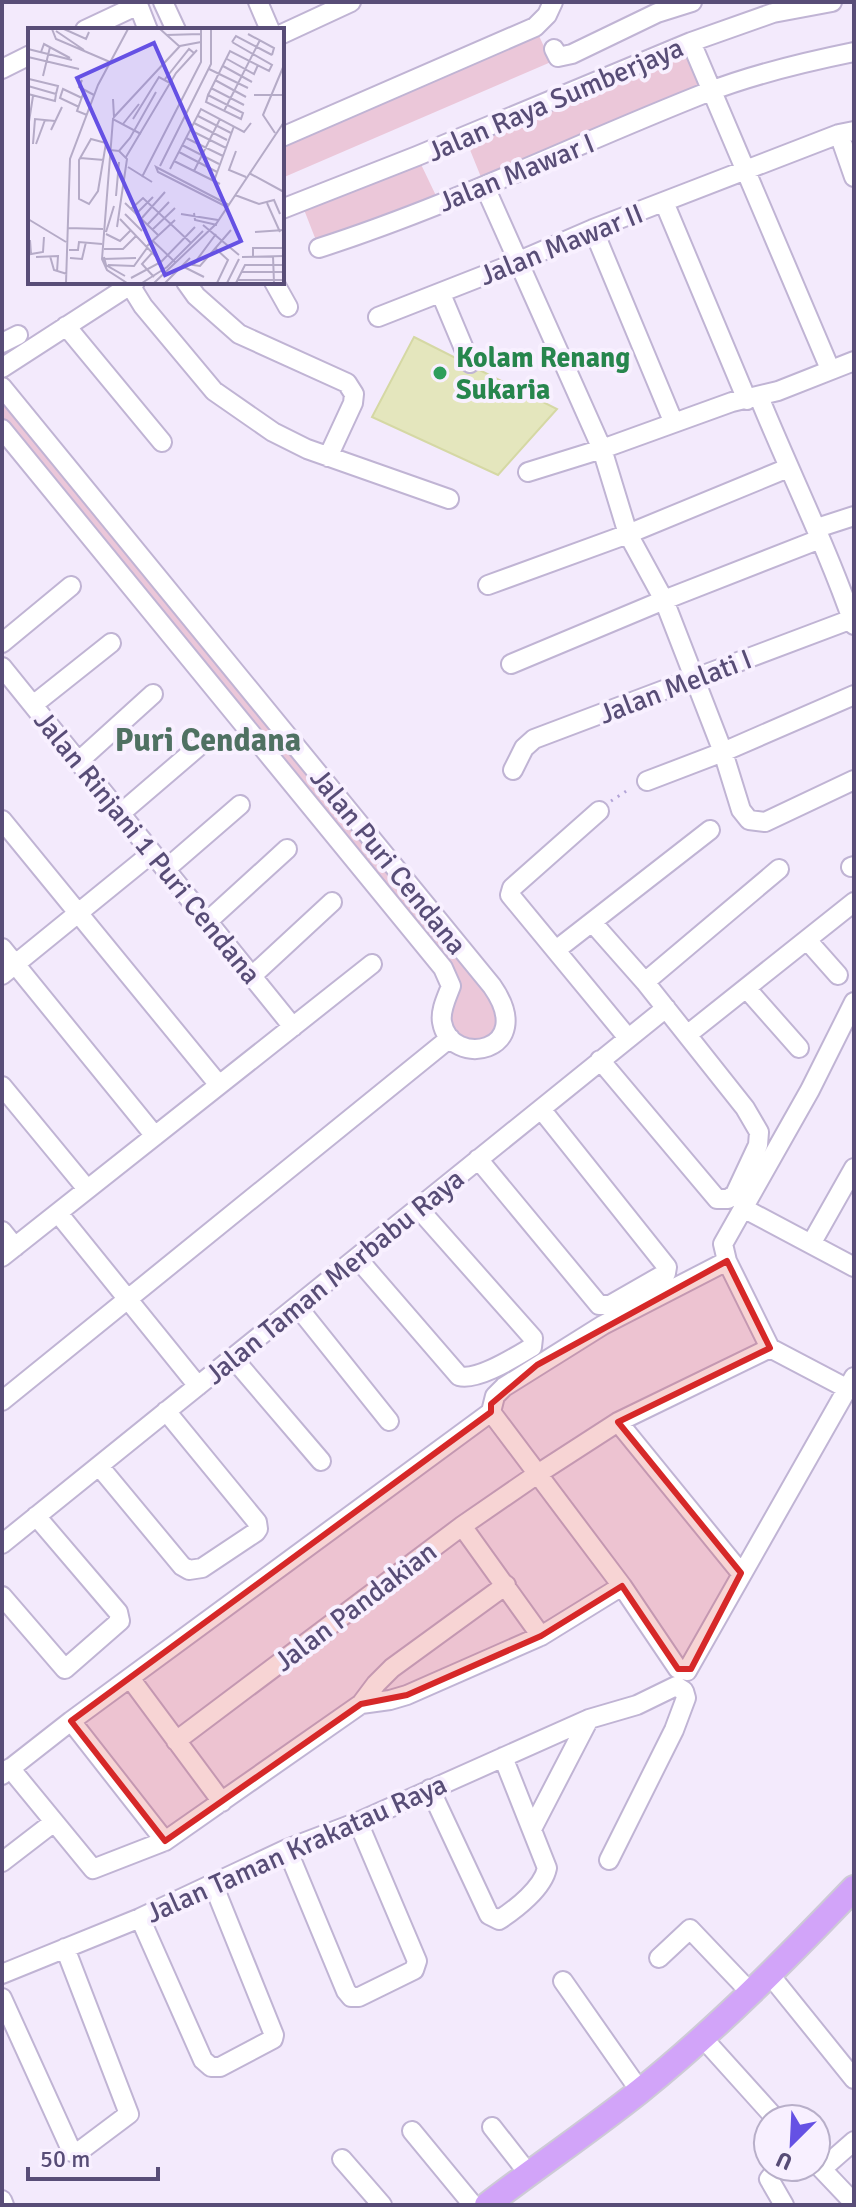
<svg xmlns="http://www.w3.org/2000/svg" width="856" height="2207" viewBox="0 0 856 2207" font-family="Signika,sans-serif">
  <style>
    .green { fill: #ebc7d9 }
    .water { fill: #e4e6bd; stroke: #d5d8a4; stroke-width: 2 }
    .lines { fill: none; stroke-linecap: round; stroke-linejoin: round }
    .minor-casing { stroke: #c0b4d4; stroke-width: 22 }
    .major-casing { stroke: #cdcad6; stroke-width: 28 }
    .path { stroke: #b3a4d7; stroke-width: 3; stroke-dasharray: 2 6; stroke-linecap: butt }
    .minor { stroke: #fff; stroke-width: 18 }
    .major { stroke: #d2a4f9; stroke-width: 24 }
    .marked { fill: #d62828; fill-opacity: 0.2; stroke: #d62828; stroke-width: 6; stroke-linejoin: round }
    .leisure-dot { fill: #2e9e5b; stroke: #f8f0ff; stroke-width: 3 }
    .labels { text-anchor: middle; stroke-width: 8; stroke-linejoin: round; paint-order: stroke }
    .street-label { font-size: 28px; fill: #584d77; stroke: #f8f0ff }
    .leisure-label { font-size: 28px; font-weight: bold; fill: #27864d; stroke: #f8f0ff; text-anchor: start }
    .quarter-label { font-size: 32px; font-weight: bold; fill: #4f7162; stroke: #f8f0ff }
    .inset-road { fill: none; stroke: #b5abc7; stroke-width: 2 }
    .view { fill: #6551e4; fill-opacity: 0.15; stroke: #6551e4; stroke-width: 4 }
    .inset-edge { fill: none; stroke: #584d77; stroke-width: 4 }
  </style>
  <rect width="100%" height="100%" fill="#f3eafc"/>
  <path class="green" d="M535,27L551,62L282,178V137Z
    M691,42L710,91L485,187L464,135Z
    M417,156L440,204L319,248L301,202Z
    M2,386L504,1005L492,1045L450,1038L451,986L2,429Z"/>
  <path class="water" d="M414,337L557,409L498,475L372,417Z"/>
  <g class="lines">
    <g class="minor-casing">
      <path id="minor" d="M137,2L148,30
        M163,2L176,30
        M258,2L270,30
        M85,30L138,5
        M282,34L351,2
        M691,42L830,369
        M554,49L558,57L572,54L657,13L692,2
        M2,69L30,55
        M839,134L854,177
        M282,137L535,27L547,15L553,2
        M485,187L602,449L628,534L664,600L723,752L741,810L749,820L765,822L854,780
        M664,202L747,400
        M282,209L417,156L691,42L773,13L832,2
        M593,229L673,421
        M319,248C453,205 578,143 708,92C754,74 805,62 854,52
        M186,282L196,296L239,334L347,383L354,394L353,403L328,457
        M274,282L288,307
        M130,285L143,306L214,391L273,432L307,449L449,499
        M441,294L470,363
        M378,317L503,268L593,229L839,134L854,131
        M66,326L162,442
        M2,343L18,335
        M2,368L135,282
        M2,387L492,986C539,1053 450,1069 442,1022C440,1010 447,997 451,986L443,968L2,429
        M759,397C790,473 827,547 854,625
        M528,472L602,449L732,402L778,391L854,361
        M817,528L854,516
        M488,585L628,534L788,468
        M2,643L71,586
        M511,664L664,600L820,539
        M2,667L293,1027
        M33,705L111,643
        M79,761L153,694
        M513,770L524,748L534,739L852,619
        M647,781L723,752L854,695
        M599,811L512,888L510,895L628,1038
        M121,813L198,747
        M2,820L219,1085
        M851,867L854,866
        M166,869L240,805
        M208,921L287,849
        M592,922L645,982L745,1108L759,1132L758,1145L735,1194L728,1199H717L600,1060
        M807,940L838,975
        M2,948L155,1136
        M556,950L710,830
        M2,975L152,853
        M252,976L332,902
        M645,982L779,869
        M746,988L799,1048
        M687,1035L854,902
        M2,1086L87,1189
        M478,1159L599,1305H610L666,1273L667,1267L541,1109
        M745,1209L854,1267
        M58,1213L198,1386
        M2,1231L15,1247
        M811,1244L854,1168
        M2,1257L372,964
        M357,1258L459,1376C478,1381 515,1357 532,1347L533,1338L418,1208
        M297,1306L389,1421
        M770,1348L727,1261L723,1244L810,1090L854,1002
        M233,1358L321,1461
        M2,1401L450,1038
        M491,1412L622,1586L678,1669L687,1671L854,1377
        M618,1422L741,1573
        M99,1466L182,1566L189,1570L202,1568L256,1532L258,1529L257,1522L166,1411
        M462,1526L541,1636
        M2,1544L666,1008
        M2,1596L65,1669L120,1621L118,1612L36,1516
        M130,1678L222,1802
        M361,1704L390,1700L407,1695L541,1636L622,1586
        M71,1721L165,1841
        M176,1741L462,1526L536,1475L618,1422L770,1348L848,1389
        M10,1768L93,1869L165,1841L361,1704L376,1684L392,1668L506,1585
        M2,1775L71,1721L491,1412L495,1396L504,1387L603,1325L727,1261
        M430,1789L489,1915L499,1920C516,1909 543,1888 547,1868L503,1757
        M533,1827L589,1719
        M287,1849L346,1991L351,1997H359L414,1970L417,1961L358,1822
        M2,1862L54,1822
        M140,1918L203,2060L211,2067H220L273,2039L274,2035L213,1884
        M659,1958L690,1929L750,1992
        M2,1974L140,1918L287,1849L358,1822L589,1719L637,1705L676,1686L684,1691L686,1698L674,1730L609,1860
        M770,1975L854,2079
        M563,1981L640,2091
        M2,1998L72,2152L77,2153L129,2114L65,1948
        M702,2037L776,2119
        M492,2127L528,2173
        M412,2131L473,2205
        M342,2159L382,2205
        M816,2163L854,2203
        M779,2167L769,2179L784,2205
        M822,2169L854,2141
        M2,2200L4,2205"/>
    </g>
    <g class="major-casing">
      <path id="major" d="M487,2205C538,2166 591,2130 640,2091C717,2029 786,1959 854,1888"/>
    </g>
    <path class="path" d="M611,801L631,788"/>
    <use href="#minor" class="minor"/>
    <use href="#major" class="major"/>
  </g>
  <path class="marked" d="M727,1261L770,1348L618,1422L741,1573L691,1669H678L622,1586L541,1636L407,1695L361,1704L165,1841L71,1721L491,1412V1404L537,1365Z"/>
  <circle class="leisure-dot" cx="440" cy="373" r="8"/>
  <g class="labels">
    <g class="street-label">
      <text transform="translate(555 99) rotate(-23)" y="10">Jalan Raya Sumberjaya</text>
      <text transform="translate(516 172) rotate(-22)" y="10">Jalan Mawar I</text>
      <text transform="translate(561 244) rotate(-22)" y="10">Jalan Mawar II</text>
      <text transform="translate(675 686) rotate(-21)" y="10">Jalan Melati I</text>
      <text transform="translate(148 847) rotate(51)" y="10">Jalan Rinjani 1 Puri Cendana</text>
      <text transform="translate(389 861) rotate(51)" y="10">Jalan Puri Cendana</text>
      <text transform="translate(334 1276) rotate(-39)" y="10">Jalan Taman Merbabu Raya</text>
      <text transform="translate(355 1606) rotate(-37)" y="10">Jalan Pandakian</text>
      <text transform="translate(296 1848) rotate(-24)" y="10">Jalan Taman Krakatau Raya</text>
    </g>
    <g class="leisure-label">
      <text x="456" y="367">Kolam Renang<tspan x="456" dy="32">Sukaria</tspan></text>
    </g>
    <g class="quarter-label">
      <text x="208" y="751">Puri Cendana</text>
    </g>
  </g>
  <g transform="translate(28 28)">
    <rect width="256" height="256" fill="#f3eafc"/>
    <path class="inset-road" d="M24,1L28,11L82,34M36,1L58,11L61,4M132,1L151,18M28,3L56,22M220,6L246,20L244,27M138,7L173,6M204,14L208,8L244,27M0,21L44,32M13,24L16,16L42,30M0,29L51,41M199,31L226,46L230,37M195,38L224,54M181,41L220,60M15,48L22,19M1,51L30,58L28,66M137,51L161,21L166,25M54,52L51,59L66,67M187,52L218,69M0,58L28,66M183,60L216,77M0,66L27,73L28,66M55,66L49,83L59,87M180,67L202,23L241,43L244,37L204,14M180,67L215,85L213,91L178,74ZM226,67H256M85,71L86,89L152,18L173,14M51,79L32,70L35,61L54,70M196,83L232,12M170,88L203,105M105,91L131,49L142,55M166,95L199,112M95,96L111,76M0,100L5,68M23,102L34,79M162,102L198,120M247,105L235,87L256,37M158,110L195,128M63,111L78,115L70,163L61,176L51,171V132ZM5,116L7,91L27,93M8,116L17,92M154,117L191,136M82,122L91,123L102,110L128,64M208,123L201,142L218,149M151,124L189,144M98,129L148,45L169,22M52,130L76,132M146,133L192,156M132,138L183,36V1M100,139L124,154M142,141L173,81L216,104L223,95M166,143L192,91M221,145L256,164M114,149L173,34V1M186,153L206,98M207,167L231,176L246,172L252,186M88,168L91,134M97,175L130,207M239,175L252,204M199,179L130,144L128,139L201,177M103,181L115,170L163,215M166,185L167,192L189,197M97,186L114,203M108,186L125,169M153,186L190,192M0,191L38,214M92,191L133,234M113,191L137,164M119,197L141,174M175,197L211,227M89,199L99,131L91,123M40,200L75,201M124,202L147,180M78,204L86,178M227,204L256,202M78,206L92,213L103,202M188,206L165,237L172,238L203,202M2,212L3,226L15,224L16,209M125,213L148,235M118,219L147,192M187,220L200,232L189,255M76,221H95L108,208M41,222H50L51,214L74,216M124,225L114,236L126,249M22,228L26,242L39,246M245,228L246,255M8,229L30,228L29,244M76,229L78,237L97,248M214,229L256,228M225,229V220H256M42,230L54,231L58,214M75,231L108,230M80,237L106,238L119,220M154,238L176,249M214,244H256M103,250L133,234L167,199M210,252H256M38,255L42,131L70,57L100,1M99,255L79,242L74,231L85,91L113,106M114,255L139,239L175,203M126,255L188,196L256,94M137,255L162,230M199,255L211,231M208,255L217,237H256"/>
    <path class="view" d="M126,15L213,213L137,247L49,50Z"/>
    <rect width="256" height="256" class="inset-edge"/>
  </g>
  <rect width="856" height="2207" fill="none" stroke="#584d77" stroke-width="8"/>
  <g transform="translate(792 2143) rotate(204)"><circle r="38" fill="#f8f0ff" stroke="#b8afc9" stroke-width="2"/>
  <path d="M0-6L14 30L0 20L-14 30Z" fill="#6551e4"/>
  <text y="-12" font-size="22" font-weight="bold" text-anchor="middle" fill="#584d77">U</text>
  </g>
  <path d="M28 2167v12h130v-12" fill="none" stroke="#584d77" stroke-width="4"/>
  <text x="40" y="2167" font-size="24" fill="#584d77" stroke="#f8f0ff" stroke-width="6" paint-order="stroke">50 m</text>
</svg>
